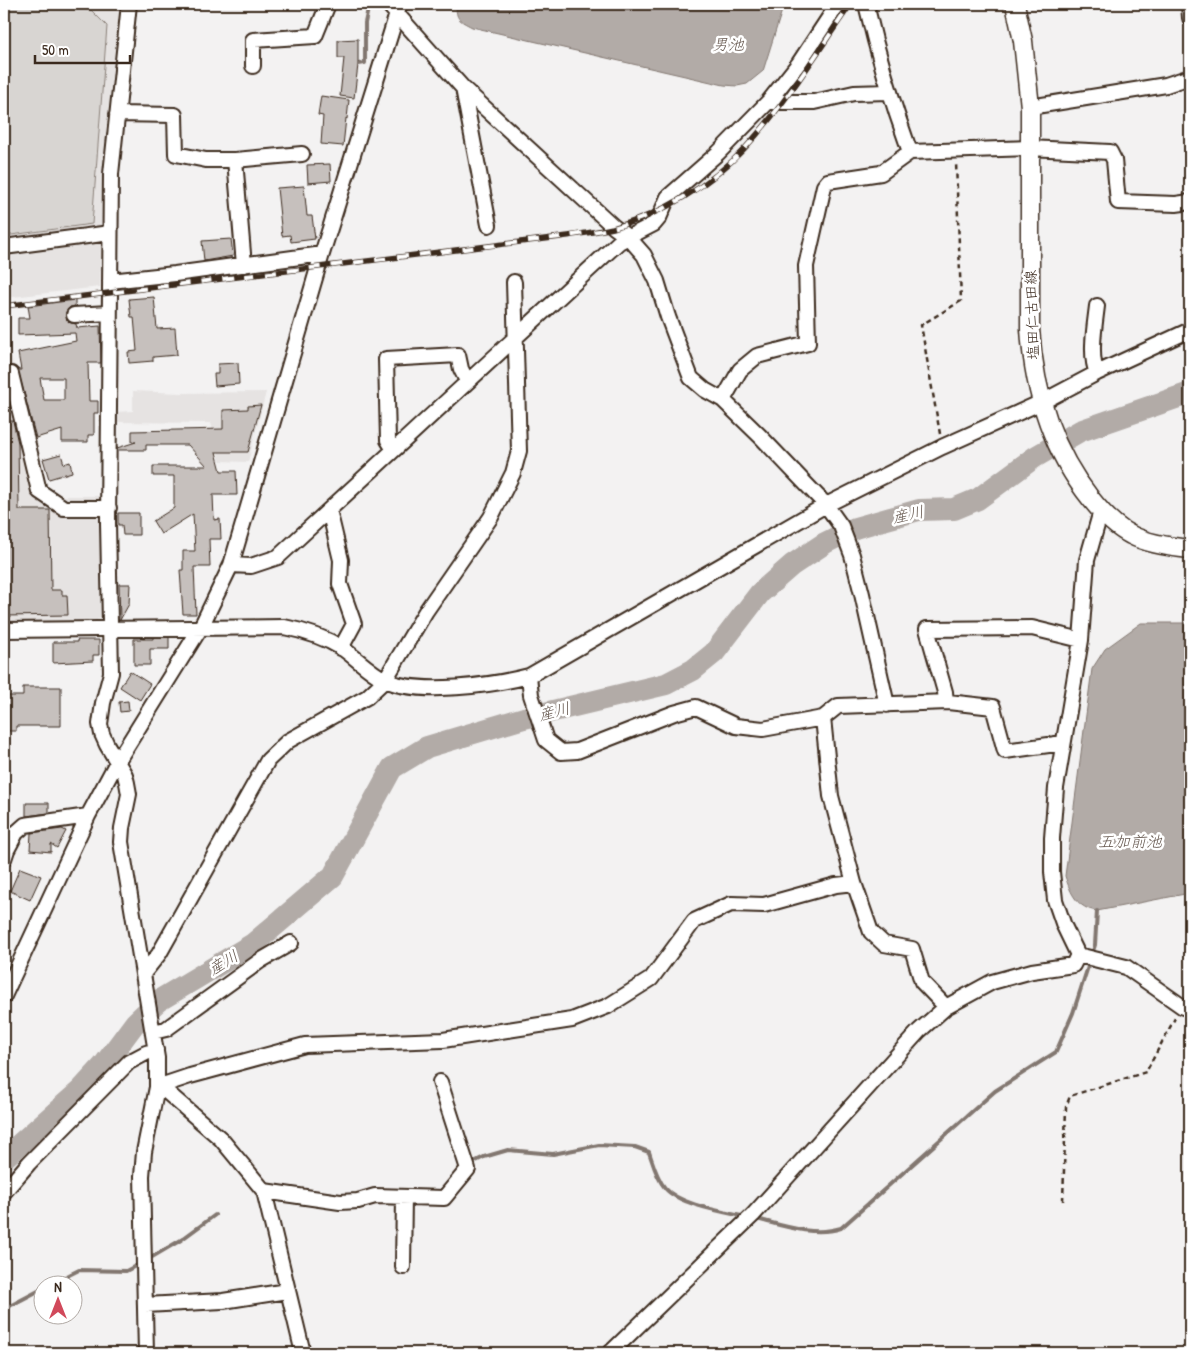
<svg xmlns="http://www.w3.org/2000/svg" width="1194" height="1357" viewBox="0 0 1194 1357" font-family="'Patrick Hand','Klee One',sans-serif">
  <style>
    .built { fill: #e6e3e2 }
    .green { fill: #d8d5d2; stroke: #8a8078 }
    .water { fill: #b2aba7; stroke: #827770 }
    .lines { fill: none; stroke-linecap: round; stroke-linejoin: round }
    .stream { stroke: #827770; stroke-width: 4 }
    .river { stroke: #b2aba7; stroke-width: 22 }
    .building { fill: #c6c0bd; stroke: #3b2a1e; fill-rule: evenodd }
    .minor-casing { stroke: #3b2a1e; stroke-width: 18 }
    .major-casing { stroke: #3b2a1e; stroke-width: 21 }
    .path { stroke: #3b2a1e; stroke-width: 2.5; stroke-dasharray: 5 4; stroke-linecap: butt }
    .minor { stroke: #fff; stroke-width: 14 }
    .major { stroke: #fff; stroke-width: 18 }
    .rail-casing { stroke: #3b2a1e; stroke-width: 5.5 }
    .rail { stroke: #fff; stroke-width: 4; stroke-dasharray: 11; stroke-linecap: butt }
    .labels { text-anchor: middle; stroke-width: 5; stroke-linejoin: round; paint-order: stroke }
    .street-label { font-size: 15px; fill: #3b2a1e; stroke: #fff }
    .water-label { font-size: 16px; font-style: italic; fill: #65574e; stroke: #fff }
  </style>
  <rect width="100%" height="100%" fill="#f3f2f2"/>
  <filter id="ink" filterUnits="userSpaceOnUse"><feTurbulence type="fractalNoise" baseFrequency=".02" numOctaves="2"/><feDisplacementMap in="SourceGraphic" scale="10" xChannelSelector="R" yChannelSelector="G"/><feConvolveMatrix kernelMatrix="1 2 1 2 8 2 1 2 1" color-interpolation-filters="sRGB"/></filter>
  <g filter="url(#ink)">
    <path class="built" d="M4,4H121L103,172L100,287L4,298Z
      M4,321L22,407L49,491L54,496H102L103,617L95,621L4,622Z
      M133,391L181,393L266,392L248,462L220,461L211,423L115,422V412L133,411Z"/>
    <path class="green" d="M4,4L91,10L107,26L92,224L4,236Z"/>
    <path class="water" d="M456,4H784L763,71L747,84L737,86L724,85L472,27C459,20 456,20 456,4Z
      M1141,623H1190V893L1097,911C1077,908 1071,894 1065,876L1092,669L1105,649Z"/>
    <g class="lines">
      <path class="stream" d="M353,65L365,63V23L369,4
        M472,1163L484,1157L508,1150L553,1154L599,1145L635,1147L649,1152C653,1164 657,1179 665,1188C679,1205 725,1212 746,1217
        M753,1218C781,1225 813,1237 841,1228L995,1091L1056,1052L1073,1013L1095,945L1097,911
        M147,1260L181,1240L215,1215
        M51,1284L79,1270L126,1271L141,1263
        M4,1309L42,1289"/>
      <path class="river" d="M4,1158L81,1090L103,1066L135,1023L158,1001L253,944L333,876L392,768L427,747L524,718L666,684L693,670L714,653L760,593L792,565L825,543L855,528L919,510L954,509L978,499L1035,457L1080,431L1190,393"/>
    </g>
    <path class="building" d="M358,39V65L354,98L340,96L344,58H338V40Z
      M321,96L349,100L347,119L346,118L343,146L321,144L323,116L318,115Z
      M330,164L331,181L308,183L307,165Z
      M304,186L307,216H312L315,239L291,242L290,235L282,236L277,188Z
      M231,239L233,256L204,261L202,241Z
      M154,297L157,329L175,328L177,355L153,357V361L129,363L128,352L137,351L134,317H131L129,299Z
      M75,300V306L70,307L66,312L67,320L71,323L76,324L77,328L100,326L101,363H88L89,401H98V413H94V435H88V442H62V430L36,438L18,370H21L18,353L76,341L75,333L18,335V318H30L28,306ZM40,378H64V400H44Z
      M238,363L239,384L215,386L214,374H218V364Z
      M261,405L248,452H216L221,471H236L237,495H213L214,520L220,519L221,539H209L210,567H194L196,614H183L180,570H183V551H195L193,514L161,534L153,521L174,508V476H153V466H207L188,445H146V450H117V448L136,442H132V431L223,429V410L248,409V406Z
      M4,421H13L18,443L19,510H50L51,590H62V595H67L68,615L4,616Z
      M61,454L64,464L70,462L72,472L49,479L43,459Z
      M118,513H139V535H123L122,525H118Z
      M119,584H130L129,604L120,620Z
      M153,637H169V649H150V665H134V639H153Z
      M77,640H99V655H93V661L53,663V642H77Z
      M130,671L150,684L140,700L120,687Z
      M23,687H61V726H16V731H4V696H23Z
      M128,701L129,711L120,712L119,702Z
      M26,803H49V813L26,816Z
      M62,829L66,831L57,848L51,844V852L30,850L31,833Z
      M20,868L41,876L30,900L10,891Z"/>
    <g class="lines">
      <g class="minor-casing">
        <path id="minor" d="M129,4L111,174L108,523L111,673L103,703L100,724L102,734L107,745L125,775L127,783L129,794L122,828L121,842L157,1058V1087L144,1152L142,1176L146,1353
          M388,4L463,88L614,227L629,238L644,255L657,281L668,317L691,378L705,390L723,400L760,436L826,505L841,526L852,555L862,594L887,705
          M866,4C878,56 892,102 910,152
          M1189,4L1190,18
          M253,66V40L315,36L328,4
          M463,88L489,225
          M768,102H814L854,93L888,92
          M1030,107L1166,85L1190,77
          M117,114L175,115L176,154L206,160H235
          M4,247L110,233
          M244,265L235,160L302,154
          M110,281L175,274L322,254
          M1097,306C1095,324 1089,356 1097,373
          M74,315L109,313
          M11,374L39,491L64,508H109
          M723,400L740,370L757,356L808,343L806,266L824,186L828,181L881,173L910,152L1029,148L1110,152L1114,160L1118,202L1176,204L1190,202
          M394,450L388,440L386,359L458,355L461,369L467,381
          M329,510L341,560L340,584L354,624L341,648
          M1101,511L1087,560L1081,640L1056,788L1052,838V872L1055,900L1064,926L1078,955L1126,967L1183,1007H1190
          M231,565L251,566L278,557L619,242L654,224L659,218L668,197L718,153L768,102L799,63L838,4
          M4,630L284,627C305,631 324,637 342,648C356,658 370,672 385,680C419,696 494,685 529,676L826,505L942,447L1042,402L1097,373L1190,330
          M529,676L531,695L546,740L561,752L577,751L674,713L696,707L736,726L763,729L823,718L838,706L948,702L993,707L1005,751L1063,743
          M946,702L945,692L927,629L1032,628L1081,640
          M823,718L831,796L854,883L871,932L884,944L912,949L922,982L946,1007
          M4,859L7,850L16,833L25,825L88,816
          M143,974L159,954L268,760L288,741L367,697L385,680L426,611L491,517L513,473L519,451L514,282
          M4,996L88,816L117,762L201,627L231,565L322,254L400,4
          M153,1032L166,1029L260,961L291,943
          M157,1087L190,1076L305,1045L443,1040L572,1020L608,1006L651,979L694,921L731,904L764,905L836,885L854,883
          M161,1087L221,1139L264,1191L303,1353
          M264,1191L340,1202L358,1201L375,1196L444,1198L468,1169L440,1082
          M4,1192L29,1163L129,1062L146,1053L156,1050
          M403,1267L404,1197
          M145,1305L223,1301L287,1291
          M610,1353L753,1215L919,1031L946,1007L992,982L1032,971L1073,965L1078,955"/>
      </g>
      <g class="major-casing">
        <path id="major" d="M1015,4L1023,41L1030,107V329C1034,391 1051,449 1091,499C1102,513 1115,527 1131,535C1148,544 1171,547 1190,549"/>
      </g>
      <path class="path" d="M940,434L921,325L961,301L956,162
        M1063,1201L1066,1107L1070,1096L1146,1072L1175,1018"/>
      <use href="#minor" class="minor"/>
      <use href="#major" class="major"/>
      <g class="rail-casing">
        <path id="rail" d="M4,306L561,237C578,234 596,232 613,228C662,214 711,185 745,148C784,106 818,51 851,4"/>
      </g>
      <use href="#rail" class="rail"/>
    </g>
  </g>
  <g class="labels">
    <g class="street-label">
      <text transform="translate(1032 315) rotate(-92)" y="5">塩田仁古田線</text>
    </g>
    <g class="water-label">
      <text x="728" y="50">男池</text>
      <text transform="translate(908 514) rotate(-12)" y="6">産川</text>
      <text transform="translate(554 711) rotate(-14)" y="6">産川</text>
      <text x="1130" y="847">五加前池</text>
      <text transform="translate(223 962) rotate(-31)" y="6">産川</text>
    </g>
  </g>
  <rect width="1194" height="1357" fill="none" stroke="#fff" stroke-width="20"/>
  <rect x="10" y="10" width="1174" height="1337" fill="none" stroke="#3b2a1e" stroke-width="2" filter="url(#ink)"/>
  <g transform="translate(58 1300)"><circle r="24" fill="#ffffff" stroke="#b1aaa5"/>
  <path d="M0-4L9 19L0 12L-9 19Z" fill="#d1495b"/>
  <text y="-8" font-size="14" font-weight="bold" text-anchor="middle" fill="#3b2a1e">N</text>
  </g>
  <path d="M35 55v8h95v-8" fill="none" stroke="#3b2a1e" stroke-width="2.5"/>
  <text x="42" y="55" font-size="15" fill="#3b2a1e" stroke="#ffffff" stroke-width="4" paint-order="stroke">50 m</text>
</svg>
